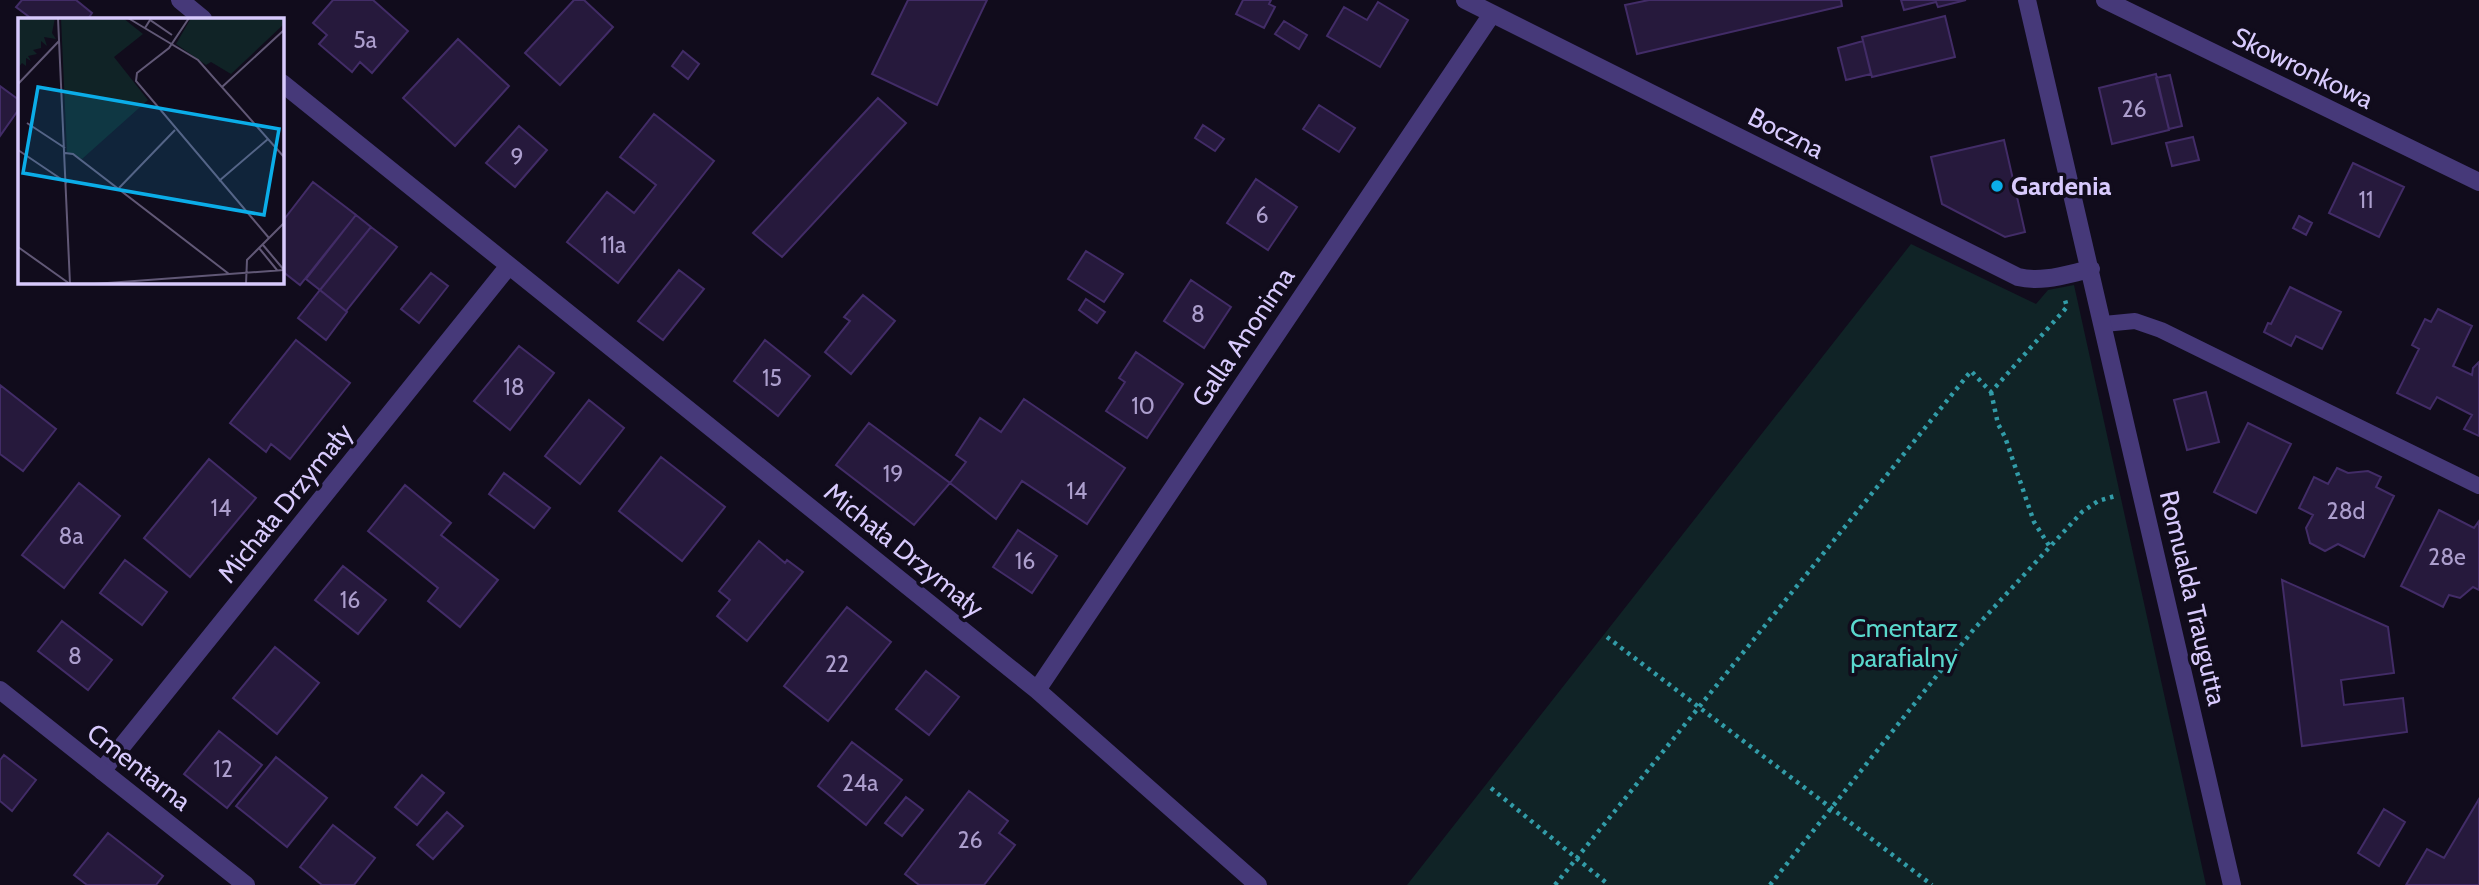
<svg xmlns="http://www.w3.org/2000/svg" width="2479" height="885" viewBox="0 0 2479 885" font-family="Cabin,sans-serif">
  <style>
    .green { fill: #102326 }
    .building { fill: #26193c; stroke: #422c67; stroke-width: 2 }
    .lines { fill: none; stroke-linecap: round; stroke-linejoin: round }
    .path { stroke: #329ca8; stroke-width: 4.5; stroke-dasharray: 3.5 5; stroke-linecap: butt }
    .service { stroke: #463979; stroke-width: 16 }
    .minor { stroke: #463979; stroke-width: 18 }
    .tertiary { stroke: #463979; stroke-width: 18 }
    .poi-dot { fill: #0bade8; stroke: #110c1c; stroke-width: 2.5 }
    .labels { text-anchor: middle; stroke-width: 7; stroke-linejoin: round; paint-order: stroke }
    .number-label { font-size: 23px; fill: #ac9ecd }
    .street-label { font-size: 26px; fill: #d8cafd; stroke: #110c1c }
    .poi-label { font-size: 26px; font-weight: bold; fill: #d8cafd; stroke: #110c1c; text-anchor: start }
    .park-label { font-size: 26px; fill: #5ad8cd; stroke: #110c1c }
    .inset-road { fill: none; stroke: #615876; stroke-width: 2 }
    .view { fill: #0bade8; fill-opacity: 0.15; stroke: #0bade8; stroke-width: 3.5 }
    .inset-edge { fill: none; stroke: #d8cafd; stroke-width: 3.5 }
  </style>
  <rect width="100%" height="100%" fill="#110c1c"/>
  <path class="green" d="M1911,244L2036,304L2048,290L2074,285L2206,885H1407Z"/>
  <path class="building" d="M22,0H76L92,13L88,19H32L16,7Z
    M333,0H373L408,31L372,73L360,62L352,72L319,44L327,35L313,23Z
    M574,0H584L613,27L560,85L525,53Z
    M908,0H987L937,105L872,74Z
    M1243,0H1271L1269,4L1275,7L1264,28L1236,14Z
    M1649,0H1841L1842,6L1637,54L1625,5Z
    M1901,0H1966L1938,7L1936,2L1904,10Z
    M1378,2L1408,20L1380,67L1327,36L1344,7L1367,20Z
    M1945,16L1955,57L1872,77L1862,37Z
    M1284,21L1307,35L1299,49L1275,34Z
    M458,39L509,86L455,146L403,98Z
    M1863,41L1871,74L1846,80L1838,48Z
    M683,51L699,64L688,79L672,66Z
    M2156,74L2169,130L2112,144L2099,88Z
    M2170,75L2182,126L2169,129L2156,78Z
    M0,86L19,100V109L0,136Z
    M878,98L906,123L782,257L753,233Z
    M1319,105L1355,128L1339,152L1303,129Z
    M654,114L714,161L618,283L567,242L607,192L634,213L656,185L620,157Z
    M1203,125L1224,139L1215,151L1195,138Z
    M519,126L547,150L515,187L486,163Z
    M2193,137L2199,160L2172,166L2166,143Z
    M2004,140L2025,232L2005,237L1942,204L1931,157Z
    M2353,163L2404,187L2379,237L2329,213Z
    M1256,179L1297,207L1268,250L1227,223Z
    M313,182L356,215L300,285L282,271V222Z
    M356,215L371,227L320,290L306,279Z
    M2299,216L2312,223L2306,235L2293,228Z
    M371,227L397,247L346,311L320,290Z
    M1086,251L1123,274L1104,302L1068,279Z
    M679,270L704,289L663,340L638,321Z
    M431,273L448,286L419,323L401,309Z
    M1191,280L1231,307L1204,348L1164,321Z
    M2290,287L2341,312L2322,349L2296,336L2291,346L2264,332L2268,323L2271,324Z
    M320,290L347,312L326,340L298,318Z
    M863,295L895,321L851,374L825,352L850,321L844,317Z
    M1086,299L1105,312L1097,323L1079,310Z
    M2438,309L2472,326L2453,366L2472,375L2473,368L2479,362V436L2464,429L2472,415L2437,397L2430,409L2397,393L2419,349L2412,345L2425,319L2431,322Z
    M296,340L350,383L290,459L271,444L266,452L230,423Z
    M765,340L810,376L778,416L734,381Z
    M519,346L554,373L510,430L474,401Z
    M1136,352L1183,384L1147,438L1106,411L1125,382L1119,378Z
    M0,385L56,429L23,471L0,454Z
    M2206,392L2219,442L2187,450L2174,400Z
    M1024,399L1125,468L1087,524L1022,481L996,519L950,483L966,462L956,455L980,418L1001,432Z
    M589,400L624,428L580,484L545,456Z
    M869,423L950,483L914,525L836,465Z
    M2248,423L2291,444L2256,513L2214,492Z
    M661,457L725,507L682,561L619,511Z
    M209,459L256,498L190,577L144,538Z
    M2337,468L2348,473L2368,471L2381,477L2376,487L2394,496L2364,557L2338,544L2325,551L2310,543L2306,528L2313,515L2299,508L2314,477L2328,484Z
    M504,473L550,508L534,528L489,494Z
    M79,483L120,516L64,588L22,555Z
    M405,485L451,523L441,535L498,580L460,627L428,601L438,588L368,531Z
    M2439,510L2474,528L2479,521V590L2473,587L2460,598L2449,595L2443,607L2401,586Z
    M1018,530L1057,556L1032,593L993,567Z
    M759,541L785,563L787,560L803,572L747,641L717,616L730,600L719,591Z
    M125,560L167,592L142,625L100,593Z
    M343,566L386,600L358,634L315,600Z
    M2282,580L2388,627L2394,673L2341,680L2344,705L2403,698L2407,732L2302,746Z
    M847,607L891,642L828,721L784,686Z
    M62,621L112,660L88,690L38,651Z
    M275,647L319,683L277,734L233,698Z
    M926,671L959,697L929,735L896,709Z
    M219,731L262,765L227,808L184,774Z
    M852,742L902,780L866,825L818,786Z
    M4,755L36,780L12,811L0,801V760Z
    M276,757L327,798L287,847L236,806Z
    M422,775L444,793L417,825L395,807Z
    M969,791L1008,821L999,833L1015,845L984,885H919L905,874Z
    M906,797L923,810L902,836L885,823Z
    M2479,799V885H2406L2427,849L2444,858Z
    M2384,809L2405,822L2379,866L2358,853Z
    M447,812L463,826L433,859L417,845Z
    M333,825L375,858L354,885H322L300,867Z
    M108,833L163,876L156,885H87L74,875Z"/>
  <g class="lines">
    <path class="path" d="M1991,392L1998,424L2005,437L2034,522L2050,547
      M1607,637L1932,885
      M1491,788L1609,885
      M1555,885L1971,371L1991,392L2067,307L2065,300
      M1770,885L1974,629L2082,512L2098,501L2115,496"/>
    <path class="service" d="M2104,324L2135,321L2161,330L2479,486"/>
    <path class="minor" d="M180,0L203,19
      M1465,0L2018,277C2042,283 2067,274 2091,269
      M2027,0L2232,885
      M2105,0L2479,182
      M282,83L1037,690L1258,885
      M1037,690L1492,14
      M102,771L508,267"/>
    <path class="tertiary" d="M0,690L246,885"/>
  </g>
  <circle class="poi-dot" cx="1997" cy="186" r="7"/>
  <g class="labels">
    <g class="number-label">
      <text x="365" y="48">5a</text>
      <text x="2134" y="117">26</text>
      <text x="517" y="165">9</text>
      <text x="2366" y="208">11</text>
      <text x="1262" y="223">6</text>
      <text x="613" y="253">11a</text>
      <text x="1198" y="322">8</text>
      <text x="772" y="386">15</text>
      <text x="514" y="395">18</text>
      <text x="1143" y="414">10</text>
      <text x="893" y="482">19</text>
      <text x="1077" y="499">14</text>
      <text x="221" y="516">14</text>
      <text x="2346" y="519">28d</text>
      <text x="71" y="544">8a</text>
      <text x="2447" y="565">28e</text>
      <text x="1025" y="569">16</text>
      <text x="350" y="608">16</text>
      <text x="75" y="664">8</text>
      <text x="837" y="672">22</text>
      <text x="223" y="777">12</text>
      <text x="860" y="791">24a</text>
      <text x="970" y="848">26</text>
    </g>
    <g class="street-label">
      <text transform="translate(2303 68) rotate(26)" y="9">Skowronkowa</text>
      <text transform="translate(1786 133) rotate(27)" y="9">Boczna</text>
      <text transform="translate(1243 337) rotate(-56)" y="9">Galla Anonima</text>
      <text transform="translate(285 503) rotate(-51)" y="9">Michała Drzymały</text>
      <text transform="translate(904 550) rotate(39)" y="9">Michała Drzymały</text>
      <text transform="translate(2193 598) rotate(77)" y="9">Romualda Traugutta</text>
      <text transform="translate(139 767) rotate(38)" y="9">Cmentarna</text>
    </g>
    <g class="poi-label">
      <text x="2011" y="195">Gardenia</text>
    </g>
    <g class="park-label">
      <text x="1904" y="637">Cmentarz<tspan x="1904" dy="30">parafialny</tspan></text>
    </g>
  </g>
  <g transform="translate(18 18)">
    <rect width="266" height="266" fill="#110c1c"/>
    <path d="M0,0H37L34,15L38,21L26,19L29,28L23,23V30L15,32L19,36L10,38L13,43L8,40V48L4,45L0,50ZM43,0H105L125,16L96,39L130,82L64,141L49,134ZM173,0H266V6L213,56L193,44L188,47L158,26Z" fill="#102326"/>
    <path class="inset-road" d="M40,0L52,266M110,0L180,42L266,139M171,0L151,30L119,55L118,63L251,220M127,10L132,2L154,17M0,66L41,23M204,69L266,12M9,105L47,130M0,132L49,165M47,135L55,136L211,256M201,163L250,121M101,170L157,112M245,227L266,252M0,229L52,266M241,230L259,252M76,266L266,252M228,266L229,242L266,205"/>
    <path class="view" d="M20,69L261,111L246,197L5,155Z"/>
    <rect width="266" height="266" class="inset-edge"/>
  </g>
</svg>
